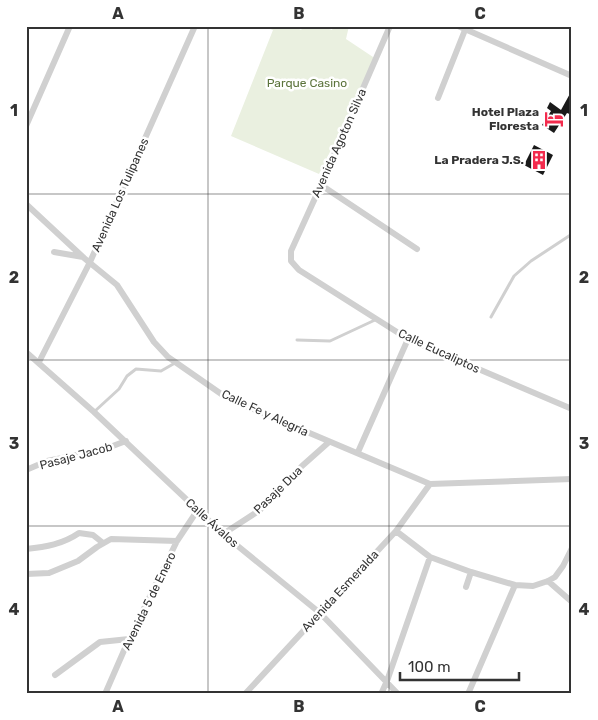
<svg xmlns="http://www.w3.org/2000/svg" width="598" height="720" viewBox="0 0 598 720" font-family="Rubik,sans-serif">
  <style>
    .green { fill: #eaf0e0 }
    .building { fill: #1a1a1a }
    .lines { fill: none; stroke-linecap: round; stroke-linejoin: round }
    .service { stroke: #d0d0d0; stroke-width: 3 }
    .minor { stroke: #d0d0d0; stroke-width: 6 }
    .grid { fill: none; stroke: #333; stroke-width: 1; stroke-opacity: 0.55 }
    .labels { text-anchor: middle; stroke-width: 5; stroke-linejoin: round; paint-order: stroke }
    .park-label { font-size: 12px; fill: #5b733b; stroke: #fff }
    .poi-label { font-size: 12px; font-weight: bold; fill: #333; stroke: #fff; text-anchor: end }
    .street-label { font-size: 12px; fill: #333; stroke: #fff }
    .neatline { fill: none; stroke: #333; stroke-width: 2 }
    .grid-label { font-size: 16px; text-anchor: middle; font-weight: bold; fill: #333 }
  </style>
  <rect width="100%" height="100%" fill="#fff"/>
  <path class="green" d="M263,26H294L301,30L304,26H320L332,30L334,26H349L346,39L376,59L319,174L231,136L273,30Z"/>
  <path class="building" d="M572,90V115L567,113L554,133L542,125L551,111L547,108L550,102L561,110Z
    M534,145L553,155L543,175L524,165Z"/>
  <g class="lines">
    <path class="service" d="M491,317L514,276L531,261L572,234
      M297,340L330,341L375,320
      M95,411L119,389L127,376L136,369L161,371L175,363"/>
    <path class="minor" d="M390,26L321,185L291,251V261L299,270L408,339L572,409
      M458,26L572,76
      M438,98L465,30
      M26,126L70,26
      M321,185L417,249
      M26,204L84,258L117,285L154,342L168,357L227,398L430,484L572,479
      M54,252L83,257
      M26,352L94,412L223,534L320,613L398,694
      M39,362L90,262L195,26
      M358,452L408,339
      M26,470L47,461L102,450L126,441
      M396,531L430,557L471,572L515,585L533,586L548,581L555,577L563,566L572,548
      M223,534L260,510L302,466L329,442
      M26,549C46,547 63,544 79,533L93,535L103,543
      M26,574L49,573L78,561L97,547L111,539L177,541
      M548,581L572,602
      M466,587L471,572
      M55,675L100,642L129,639
      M105,694L129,639L177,541L197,511
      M245,694L396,531L430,484
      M381,694L387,681L430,557
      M468,694L515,585"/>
  </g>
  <path class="grid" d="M208,26V694M389,26V694M26,194H572M26,360H572M26,526H572"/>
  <defs>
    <g id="hotel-bare" transform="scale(1.5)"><path d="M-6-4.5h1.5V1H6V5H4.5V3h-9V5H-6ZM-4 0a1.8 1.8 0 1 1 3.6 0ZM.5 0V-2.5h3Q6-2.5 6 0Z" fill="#f32b4d" stroke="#fff" stroke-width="2.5" paint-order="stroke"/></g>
    <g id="building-bare" transform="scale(1.5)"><path d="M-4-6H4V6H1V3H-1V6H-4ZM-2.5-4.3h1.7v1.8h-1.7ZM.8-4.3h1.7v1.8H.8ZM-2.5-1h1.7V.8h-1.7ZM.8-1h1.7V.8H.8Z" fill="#f32b4d" stroke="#fff" stroke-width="2.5" paint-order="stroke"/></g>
  </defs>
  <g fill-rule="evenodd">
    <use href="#hotel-bare" x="554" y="119"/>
    <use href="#building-bare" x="539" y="160"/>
  </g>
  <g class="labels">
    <g class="park-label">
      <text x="307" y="87">Parque Casino</text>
    </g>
    <g class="poi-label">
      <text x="539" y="116">Hotel Plaza<tspan x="539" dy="14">Floresta</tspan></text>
      <text x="524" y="164">La Pradera J.S.</text>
    </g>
    <g class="street-label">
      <text transform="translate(339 143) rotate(-66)" y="4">Avenida Agoton Silva</text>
      <text transform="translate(120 195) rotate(-66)" y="4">Avenida Los Tulipanes</text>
      <text transform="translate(439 351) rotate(25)" y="4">Calle Eucaliptos</text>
      <text transform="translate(265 413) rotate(25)" y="4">Calle Fe y Alegría</text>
      <text transform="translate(76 456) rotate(-15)" y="4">Pasaje Jacob</text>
      <text transform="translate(278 490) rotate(-44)" y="4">Pasaje Dua</text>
      <text transform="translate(212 523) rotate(42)" y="4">Calle Ávalos</text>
      <text transform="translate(340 591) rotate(-47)" y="4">Avenida Esmeralda</text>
      <text transform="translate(149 601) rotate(-64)" y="4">Avenida 5 de Enero</text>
    </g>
  </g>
  <rect width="598" height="720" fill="none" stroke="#ffffff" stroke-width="55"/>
  <path d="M400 672v8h119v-8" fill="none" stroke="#333333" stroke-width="2.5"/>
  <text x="408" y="672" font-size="15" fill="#333333" stroke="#ffffff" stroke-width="4" paint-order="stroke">100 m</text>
  <rect x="28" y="28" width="542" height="664" class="neatline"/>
  <g class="grid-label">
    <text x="118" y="19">A</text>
    <text x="299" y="19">B</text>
    <text x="480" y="19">C</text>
    <text x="14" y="116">1</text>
    <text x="584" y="116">1</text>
    <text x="14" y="283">2</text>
    <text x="584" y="283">2</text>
    <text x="14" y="449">3</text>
    <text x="584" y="449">3</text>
    <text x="14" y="615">4</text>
    <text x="584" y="615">4</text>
    <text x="118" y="712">A</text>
    <text x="299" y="712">B</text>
    <text x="480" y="712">C</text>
  </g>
</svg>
